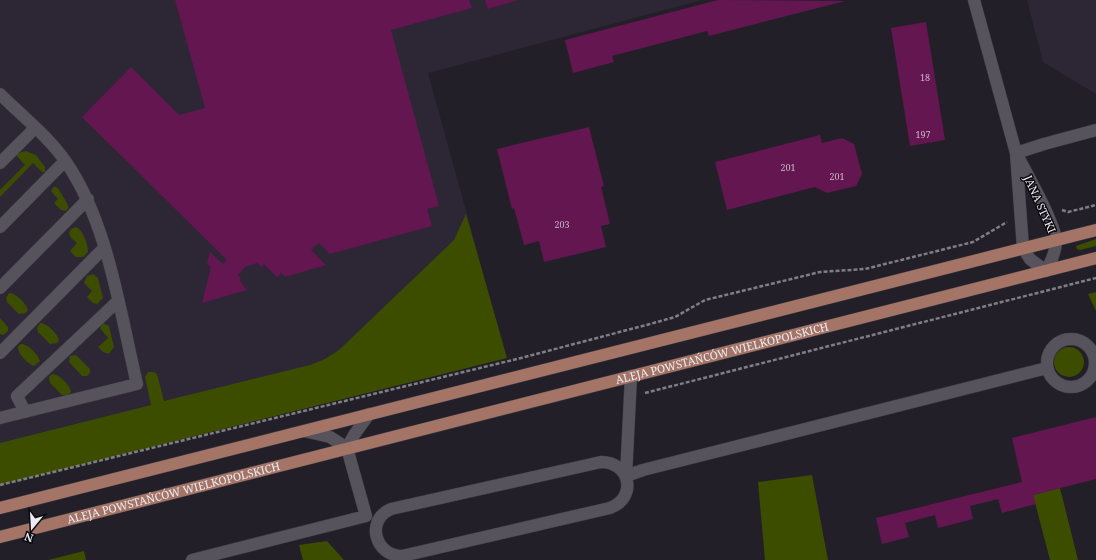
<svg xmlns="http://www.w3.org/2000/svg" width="1096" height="560" viewBox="0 0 1096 560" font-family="'Noto Serif',serif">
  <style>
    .built { fill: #2d2635 }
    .green { fill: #3c4d00 }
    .building { fill: #631650 }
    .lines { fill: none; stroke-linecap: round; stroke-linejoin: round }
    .minor-casing { stroke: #3e3b42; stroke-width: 13 }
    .major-casing { stroke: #3e3b42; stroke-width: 13 }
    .path { stroke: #807d84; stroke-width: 2.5; stroke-dasharray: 4 2; stroke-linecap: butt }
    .minor { stroke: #57535d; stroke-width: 12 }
    .major { stroke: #a47567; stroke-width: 12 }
    .labels { text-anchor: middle; stroke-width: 3; stroke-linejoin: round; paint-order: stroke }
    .number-label { font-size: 9px; fill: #cab6c9 }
    .street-label { font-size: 11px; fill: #edebf1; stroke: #0b0a0e }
  </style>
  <rect width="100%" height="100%" fill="#231f28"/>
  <path class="built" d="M0,0H702L428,73L498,327L0,453Z
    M1027,0H1096V94L1043,62Z"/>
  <path class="green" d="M26,151L36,155L45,167V172H42L33,163L0,197V190L25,165L15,154Z
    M54,186L58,188L68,205V208L66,211L61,210L54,203L58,199L51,191Z
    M466,214L507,358L0,485V443L151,405L145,377L148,372H154L157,374L164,401L310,365L325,359L339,350L454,240Z
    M76,227C83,230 88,244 88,252L83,257H76L70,251L77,243L71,238L69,233L71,229Z
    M1096,239V246L1080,250L1077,249L1076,246Z
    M93,274L98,278L103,298L97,304L93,303L87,297L92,291L84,283L87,276Z
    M1096,292V311L1088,294Z
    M9,293C16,293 26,303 28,310L26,313L19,314L7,302L6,298Z
    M0,318L8,327V331L3,335L0,334Z
    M40,323C47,323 57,333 59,340L57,343L50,344L38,332L37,328Z
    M103,323L109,326L114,347L109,354L103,352L98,347L108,338L100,328Z
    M21,344C28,344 38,354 40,361L34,366C28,364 17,354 18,346Z
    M1054 362a15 15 0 1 1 30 0a15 15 0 1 1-30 0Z
    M76,355L90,369V373L87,376H82L69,362L70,356Z
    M52,374C59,374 69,384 71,391L69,395H62L50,383L49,377Z
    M812,475L828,560H765L758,482Z
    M1060,488L1078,560H1050L1033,495Z
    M327,541L344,560H303L299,545Z
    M84,551L86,560H48Z"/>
  <path class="building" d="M175,0H469L472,8L391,30L439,206L427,209L432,226L330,254L319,243L311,250L326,265L285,277L281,273L277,277L264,264L261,267L257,263L245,267L238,275L241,278L239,280L247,290L202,303L211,267L207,264L210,252L223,264L227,260L82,117L131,67L179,115L205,108Z
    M485,0H518L488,9Z
    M718,0L845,1L709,36L707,31L612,56L614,62L573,73L565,40Z
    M926,22L945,140L910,146L891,28Z
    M589,127L604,186L601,187L610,224L601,226L606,247L544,262L539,241L524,245L514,208L512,209L497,149Z
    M820,135L822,143L842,138L854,144L862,174L856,186L827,193L815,187L727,210L715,162Z
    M1096,417V479L1033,495L1036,504L1002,513L998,499L970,506L973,519L938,528L935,515L905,523L909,537L882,544L876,518L1022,482L1012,438Z"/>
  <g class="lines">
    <g class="minor-casing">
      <path id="minor" d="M974,0L1016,153L1023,248L1030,259L1046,271C1051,262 1056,252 1056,241C1056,225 1025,170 1016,153
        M0,94C22,116 48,136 66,162C108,223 120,312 137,384L0,418
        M1016,153L1044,144L1096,130
        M0,163L35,128
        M0,227L65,161
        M0,288L88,199
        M1047 363a24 24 0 1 1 48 0a24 24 0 1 1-48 0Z
        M0,353L104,248
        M631,376L626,476L643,470L1047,368
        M25,412L17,396L118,301
        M304,431L330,437L347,448
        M347,448L354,435L369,414
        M601,462C630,462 638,497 610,508L402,556C375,556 365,520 391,509Z
        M192,560L366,516L347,448"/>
    </g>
    <g class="major-casing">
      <g id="major">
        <path d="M0,508L1096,230"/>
        <path id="s1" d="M0,537L1096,258"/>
      </g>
    </g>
    <path class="path" d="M1062,210L1068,212L1096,205
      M645,393L1096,278
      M0,485L521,358L650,324L675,317L705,300L820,272L865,269L973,242L1007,222"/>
    <use href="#minor" class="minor"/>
    <use href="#major" class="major"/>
  </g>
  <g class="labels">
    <g class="number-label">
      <text x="925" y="81">18</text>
      <text x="923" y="138">197</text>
      <text x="788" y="171">201</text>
      <text x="837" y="180">201</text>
      <text x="562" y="228">203</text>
    </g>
    <g class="street-label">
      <text transform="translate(1040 204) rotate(66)" y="4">JANA STYKI</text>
      <text dy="4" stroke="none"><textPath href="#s1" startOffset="745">ALEJA POWSTAŃCÓW WIELKOPOLSKICH</textPath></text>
      <text dy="4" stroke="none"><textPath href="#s1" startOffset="179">ALEJA POWSTAŃCÓW WIELKOPOLSKICH</textPath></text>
    </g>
  </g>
  <g transform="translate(32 528) rotate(198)" stroke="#0b0a0e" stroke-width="3" paint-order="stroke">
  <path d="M0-3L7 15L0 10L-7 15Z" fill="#edebf1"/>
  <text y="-6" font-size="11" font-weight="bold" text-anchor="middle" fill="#edebf1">N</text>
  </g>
</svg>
